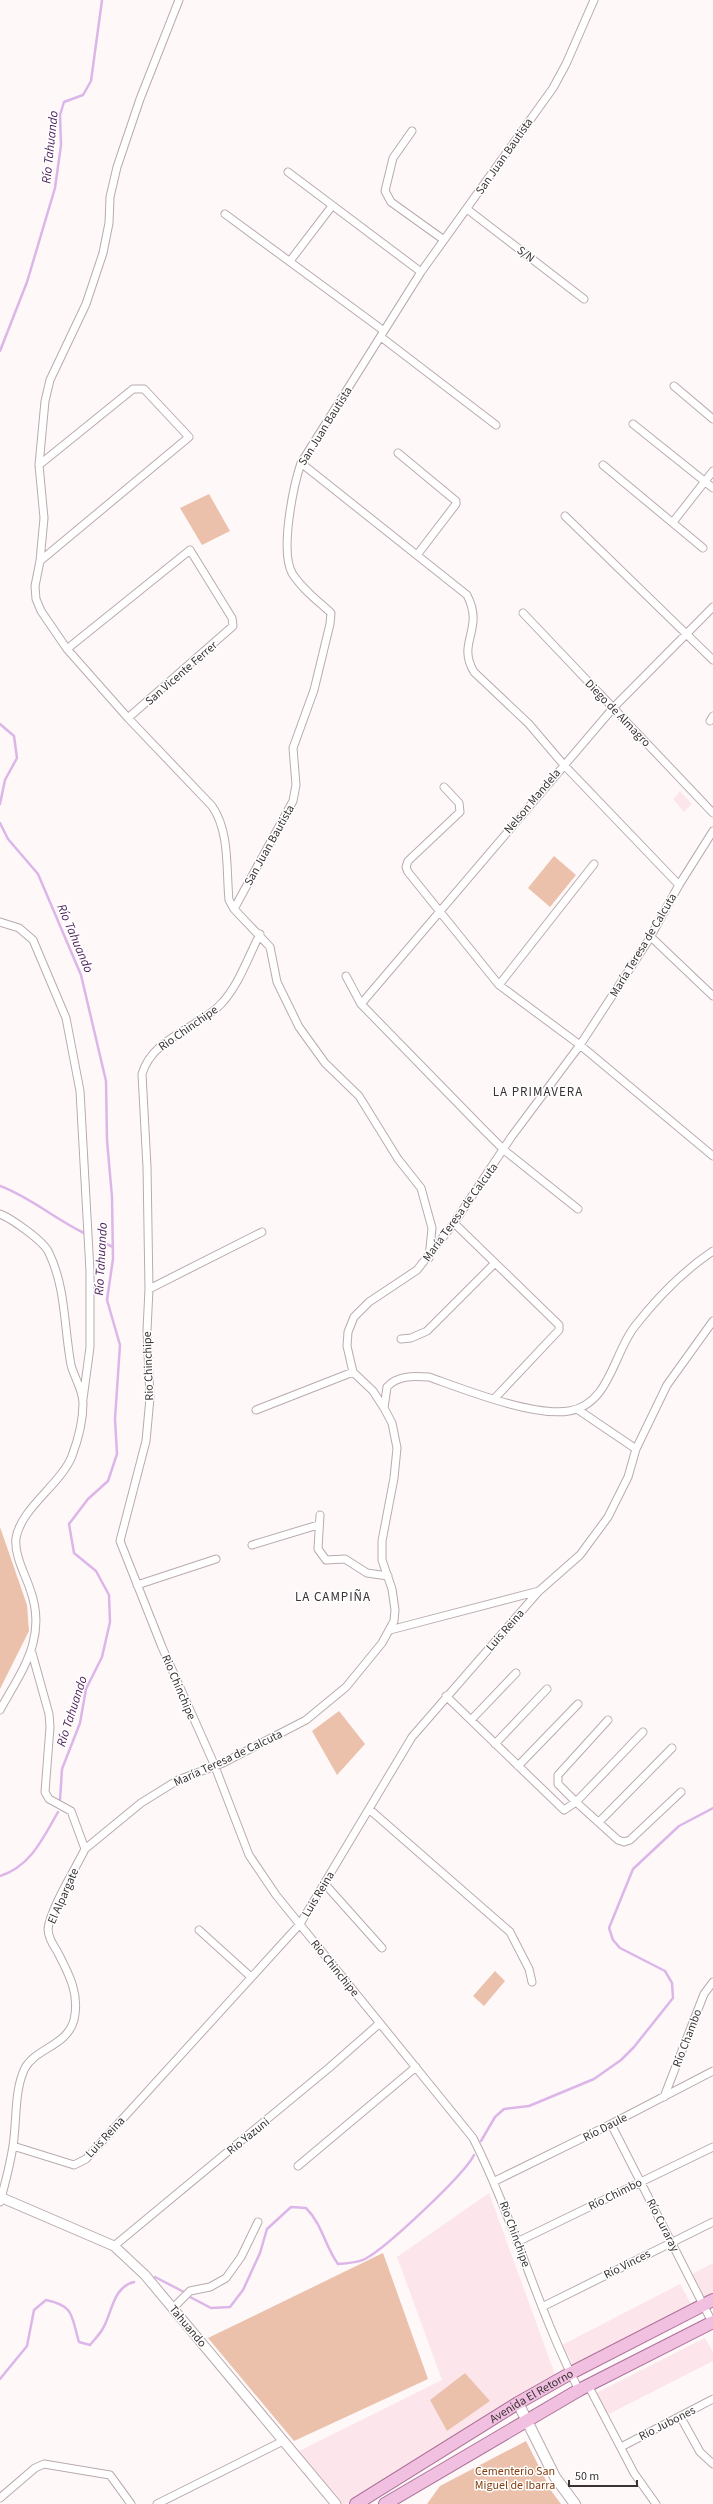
<svg xmlns="http://www.w3.org/2000/svg" width="713" height="2504" viewBox="0 0 713 2504" font-family="'Source Sans 3',sans-serif">
  <style>
    .built { fill: #fde6eb }
    .green { fill: #ebc1ab }
    .lines { fill: none; stroke-linecap: round; stroke-linejoin: round }
    .stream { stroke: #dcb6e8; stroke-width: 2.5 }
    .minor-casing { stroke: #b9abae; stroke-width: 9 }
    .tertiary-casing { stroke: #b9abae; stroke-width: 11 }
    .secondary-casing { stroke: #b9abae; stroke-width: 12 }
    .primary-casing { stroke: #ab7297; stroke-width: 14 }
    .minor { stroke: #fff; stroke-width: 7 }
    .tertiary { stroke: #fff; stroke-width: 9 }
    .secondary { stroke: #fff; stroke-width: 10 }
    .primary { stroke: #f1bfe0; stroke-width: 12 }
    .labels { text-anchor: middle; stroke-width: 3; stroke-linejoin: round; paint-order: stroke }
    .street-label { font-size: 12px; fill: #393334; stroke: #fff }
    .park-label { font-size: 12px; fill: #833e11; stroke: #fff }
    .water-label { font-size: 13px; font-style: italic; fill: #4c1f5a; stroke: #fff }
    .neighbourhood-label { font-size: 13px; letter-spacing: 1px; fill: #393334; stroke: #fff }
  </style>
  <rect width="100%" height="100%" fill="#fef8f9"/>
  <path class="built" d="M680,791L692,804L684,812L673,799Z
    M489,2193L556,2377L346,2504H337L297,2452L442,2380L397,2257Z
    M713,2263V2292L704,2297L692,2274Z
    M680,2284L691,2304L573,2365L562,2345Z
    M705,2338L713,2352V2361L607,2415L596,2393Z"/>
  <path class="green" d="M209,494L230,531L202,545L180,508Z
    M554,856L576,875L550,907L528,888Z
    M0,1527L27,1605L29,1631L0,1689Z
    M339,1711L365,1744L337,1775L312,1731Z
    M495,1971L505,1981L484,2006L473,1996Z
    M383,2253L428,2379L294,2441L208,2338Z
    M465,2373L490,2401L447,2431L430,2400Z
    M526,2441L552,2492L561,2504H427L440,2486Z"/>
  <g class="lines">
    <path class="stream" d="M0,351L27,282L55,188L61,145L60,115L64,102L83,95L91,81L102,0
      M0,724L14,736L17,758L5,780L0,804
      M0,823L8,839L38,874L81,975L106,1081L107,1140L112,1197L113,1259L107,1300L120,1345L115,1419L117,1454L108,1481L88,1499L69,1524L74,1553L96,1571L109,1595L110,1622L102,1657L86,1689L80,1723L62,1769L60,1800
      M0,1186C30,1197 55,1219 84,1233
      M102,1242L113,1247
      M0,1876C31,1866 43,1838 58,1812
      M481,2141L495,2117L504,2109L529,2106L594,2079L621,2060L634,2047L673,1998L672,1983L665,1971L620,1948L613,1940L609,1928L633,1869L679,1826L713,1808
      M155,2277L184,2292
      M190,2297L211,2308L230,2307L243,2290L260,2253L267,2229L291,2207L306,2208C322,2224 325,2246 338,2264C346,2263 358,2263 365,2259C386,2248 464,2175 474,2155
      M0,2379L27,2346L34,2310L46,2300C75,2306 71,2316 79,2342L90,2345C94,2340 99,2335 102,2330C112,2315 112,2287 134,2282"/>
    <g class="minor-casing">
      <path id="minor" d="M179,0L140,99L117,167L110,197L109,223L103,253L86,304L50,380L45,401L39,465L44,518L40,561L35,586L36,599L41,611L67,649L128,718L212,806C230,832 226,869 229,900L234,909L270,947L277,982L299,1027L325,1063L359,1096L398,1159L421,1188L432,1228L429,1258
        M412,131L393,158L385,191L391,202L444,240
        M288,172L421,272
        M467,209L584,299
        M225,214L384,331
        M290,261L332,206
        M381,337L496,425
        M674,386L713,419
        M633,424L713,488
        M398,453L456,501V504L417,555
        M301,463L467,595C485,630 456,642 474,672L529,724L563,764L679,885
        M39,465L133,389H144L189,437L40,561
        M603,465L703,548
        M565,516L713,660
        M673,522L713,471
        M523,613L713,813
        M67,649L190,550L232,618L233,626L128,718
        M710,721L713,716
        M444,787L459,803L460,812L408,861L406,867L408,872L499,985L580,1045L713,1156
        M234,909L293,801L296,785L293,748L314,690L330,624L331,613C318,601 301,588 292,573C280,551 293,487 301,463L421,272L553,88L566,64L594,0
        M0,922L19,928L33,940L66,1018L80,1091L90,1271V1347L83,1399
        M260,934C248,957 239,985 221,1004C197,1029 152,1038 142,1074L147,1167L149,1289L147,1330L150,1398L146,1441L120,1541L162,1647L214,1764L249,1855L276,1895L473,2138C514,2219 537,2309 579,2390
        M651,937L713,996
        M346,976L361,1004L482,1128L504,1150L578,1209
        M499,985L594,864
        M361,1004L614,707L713,607
        M0,1214C12,1219 44,1241 49,1253C66,1288 64,1328 71,1365C74,1377 83,1390 83,1403C83,1420 78,1440 72,1456C61,1484 21,1508 16,1538C14,1555 25,1574 30,1589C48,1638 22,1670 0,1710
        M454,1223L559,1325V1330L495,1398
        M149,1289L262,1232
        M401,1339L411,1338L427,1331L494,1264
        M384,1408L387,1387C398,1375 414,1376 429,1377C463,1389 533,1417 569,1411C610,1404 613,1354 635,1326C657,1298 683,1271 713,1251
        M577,1409L636,1449
        M256,1410L353,1372
        M320,1515L318,1549L326,1560L345,1559L367,1573L388,1576
        M252,1545L318,1525
        M137,1585L216,1559
        M390,1630L539,1591
        M446,1696L564,1810L576,1802L618,1840L624,1842L630,1840L681,1792
        M471,1720L516,1673
        M608,1720L558,1775V1784L576,1802L643,1732
        M495,1744L547,1689
        M518,1766L578,1704
        M369,1809L510,1932L529,1969L532,1982
        M599,1822L672,1748
        M85,1849L141,1803L178,1780L223,1763L306,1720L346,1687L382,1643L394,1621L395,1610L392,1589L382,1560V1541L394,1478L397,1448L392,1423L384,1408L373,1391L353,1372L347,1346L348,1332L354,1317L369,1302L417,1270L454,1223L512,1136L580,1045L648,941L679,885L713,831
        M324,1883L382,1948
        M199,1930L251,1977
        M664,2097L704,1994L713,1982
        M611,2124L713,2324
        M13,2146L74,2165L86,2159L300,1924L412,1737L539,1591L580,1555L608,1517L628,1477L636,1449L667,1385L713,1321
        M298,2166L416,2067
        M495,2181L611,2124L713,2071
        M0,2202C5,2184 10,2165 13,2146C17,2121 14,2090 25,2068C36,2048 67,2046 74,2020C80,1994 69,1974 57,1951C53,1945 48,1936 48,1929C50,1909 76,1868 85,1849L71,1811L49,1799L45,1792L50,1727L49,1714L32,1653
        M517,2242L713,2147
        M114,2246L330,2067L380,2023
        M542,2307L713,2222
        M173,2308L190,2291L210,2287L226,2278L241,2257L258,2222
        M588,2385L634,2473L656,2504
        M680,2416L700,2452L713,2464
        M621,2447L713,2399
        M0,2498L35,2468L44,2464L110,2475L131,2504
        M157,2504L283,2441"/>
    </g>
    <g class="tertiary-casing">
      <path id="tertiary" d="M0,2197L114,2246L145,2275L336,2504"/>
    </g>
    <g class="secondary-casing">
      <path id="secondary" d="M518,2403L555,2477L575,2504"/>
    </g>
    <g class="primary-casing">
      <g id="primary">
        <path id="s1" d="M356,2504L518,2403L571,2373L713,2300"/>
        <path d="M385,2504L579,2390L713,2322"/>
      </g>
    </g>
    <use href="#minor" class="minor"/>
    <use href="#tertiary" class="tertiary"/>
    <use href="#secondary" class="secondary"/>
    <use href="#primary" class="primary"/>
  </g>
  <g class="labels">
    <g class="street-label">
      <text transform="translate(504 156) rotate(-55)" y="4">San Juan Bautista</text>
      <text transform="translate(526 254) rotate(37)" y="4">S/N</text>
      <text transform="translate(325 426) rotate(-58)" y="4">San Juan Bautista</text>
      <text transform="translate(181 673) rotate(-41)" y="4">San Vicente Ferrer</text>
      <text transform="translate(618 713) rotate(46)" y="4">Diego de Almagro</text>
      <text transform="translate(532 801) rotate(-50)" y="4">Nelson Mandela</text>
      <text transform="translate(269 845) rotate(-61)" y="4">San Juan Bautista</text>
      <text transform="translate(643 945) rotate(-59)" y="4">María Teresa de Calcuta</text>
      <text transform="translate(188 1028) rotate(-35)" y="4">Rio Chinchipe</text>
      <text transform="translate(460 1212) rotate(-54)" y="4">María Teresa de Calcuta</text>
      <text transform="translate(148 1366) rotate(-92)" y="4">Rio Chinchipe</text>
      <text transform="translate(505 1630) rotate(-49)" y="4">Luis Reina</text>
      <text transform="translate(179 1687) rotate(67)" y="4">Rio Chinchipe</text>
      <text transform="translate(228 1758) rotate(-25)" y="4">María Teresa de Calcuta</text>
      <text transform="translate(318 1894) rotate(-59)" y="4">Luis Reina</text>
      <text transform="translate(63 1896) rotate(-66)" y="4">El Alpargate</text>
      <text transform="translate(335 1968) rotate(51)" y="4">Rio Chinchipe</text>
      <text transform="translate(687 2038) rotate(-69)" y="4">Río Chambo</text>
      <text transform="translate(605 2127) rotate(-27)" y="4">Río Daule</text>
      <text transform="translate(248 2136) rotate(-39)" y="4">Rio Yazuni</text>
      <text transform="translate(105 2137) rotate(-47)" y="4">Luis Reina</text>
      <text transform="translate(615 2194) rotate(-26)" y="4">Río Chimbo</text>
      <text transform="translate(663 2225) rotate(63)" y="4">Río Curaray</text>
      <text transform="translate(515 2234) rotate(70)" y="4">Rio Chinchipe</text>
      <text transform="translate(627 2264) rotate(-27)" y="4">Río Vinces</text>
      <text transform="translate(188 2326) rotate(50)" y="4">Tahuando</text>
      <text dy="4" stroke="none"><textPath href="#s1" startOffset="206">Avenida El Retorno</textPath></text>
      <text transform="translate(667 2423) rotate(-27)" y="4">Rio Jubones</text>
    </g>
    <g class="park-label">
      <text x="515" y="2475">Cementerio San<tspan x="515" dy="14">Miguel de Ibarra</tspan></text>
    </g>
    <g class="water-label">
      <text transform="translate(49 147) rotate(-84)" y="5">Río Tahuando</text>
      <text transform="translate(76 938) rotate(67)" y="5">Río Tahuando</text>
      <text transform="translate(100 1259) rotate(-87)" y="5">Río Tahuando</text>
      <text transform="translate(71 1711) rotate(-72)" y="5">Río Tahuando</text>
    </g>
    <g class="neighbourhood-label">
      <text x="538" y="1096">LA PRIMAVERA</text>
      <text x="333" y="1601">LA CAMPIÑA</text>
    </g>
  </g>
  <path d="M569 2480v6h68v-6" fill="none" stroke="#393334" stroke-width="2"/>
  <text x="575" y="2480" font-size="12" fill="#393334" stroke="#ffffff" stroke-width="3" paint-order="stroke">50 m</text>
</svg>
